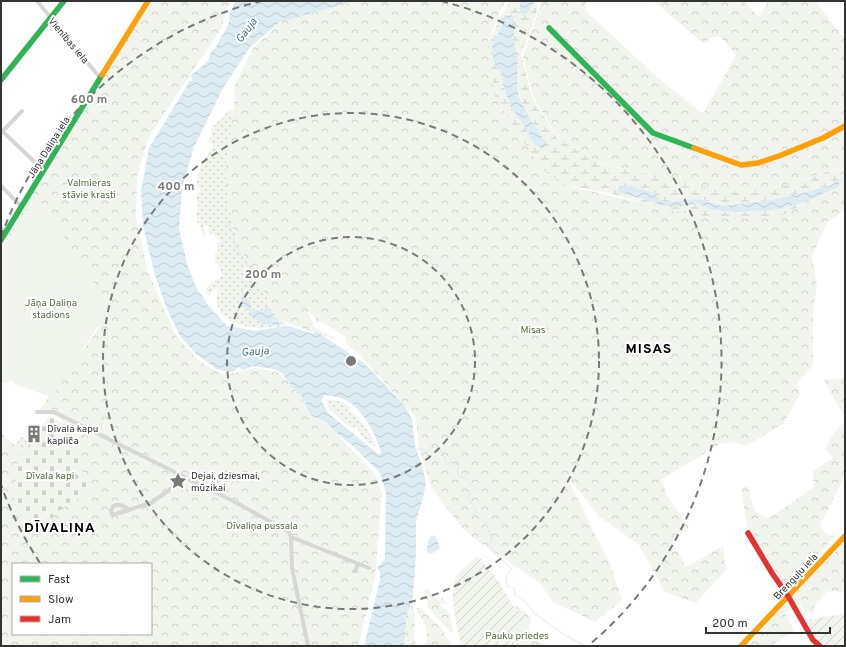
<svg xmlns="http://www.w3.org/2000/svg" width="846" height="647" viewBox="0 0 846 647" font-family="Overpass,sans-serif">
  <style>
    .grass { fill: url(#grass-dots) }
    .forest { fill: url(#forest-crowns); fill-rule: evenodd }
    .wetland { fill: url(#wetland-marsh); fill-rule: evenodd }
    .cemetery { fill: url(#cemetery-stones) }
    .park { fill: #f1f5ed }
    .garden { fill: url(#garden-furrows) }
    .water { fill: url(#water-waves); fill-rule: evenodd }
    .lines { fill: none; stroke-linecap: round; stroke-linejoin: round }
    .stream { stroke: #ddebf3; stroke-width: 1 }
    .street { stroke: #d7d7d7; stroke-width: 4 }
    .fast { stroke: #30b455; stroke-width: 5.5 }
    .slow { stroke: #ff9f0a; stroke-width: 5.5 }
    .jam { stroke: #e5322d; stroke-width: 5.5 }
    .ring { fill: none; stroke: #7a7a7a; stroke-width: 2; stroke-dasharray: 7 5 }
    .labels { text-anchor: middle; stroke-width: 4; stroke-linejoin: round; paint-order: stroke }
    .street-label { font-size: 10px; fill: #333; stroke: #fff }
    .park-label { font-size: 10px; fill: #56703f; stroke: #fff }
    .poi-label { font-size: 10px; fill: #333; stroke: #fff; text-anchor: start }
    .water-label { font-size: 11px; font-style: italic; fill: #3f7597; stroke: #fff }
    .district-label { font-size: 14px; font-weight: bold; letter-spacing: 1px; fill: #000; stroke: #fff }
    .centre { fill: #7a7a7a; stroke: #fff; stroke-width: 2 }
    .ring-label { font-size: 12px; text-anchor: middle; font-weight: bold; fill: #7a7a7a; stroke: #fff; stroke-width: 4; stroke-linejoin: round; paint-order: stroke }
  </style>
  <defs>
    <pattern id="grass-dots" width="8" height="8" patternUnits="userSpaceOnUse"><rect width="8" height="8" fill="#f1f5ed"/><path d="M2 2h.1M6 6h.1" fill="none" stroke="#cfd2cc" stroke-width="1.8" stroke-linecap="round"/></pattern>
    <pattern id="forest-crowns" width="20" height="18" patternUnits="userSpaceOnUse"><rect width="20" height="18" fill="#f1f5ed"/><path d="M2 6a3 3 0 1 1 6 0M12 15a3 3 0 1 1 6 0" fill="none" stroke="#cfd2cc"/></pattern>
    <pattern id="wetland-marsh" width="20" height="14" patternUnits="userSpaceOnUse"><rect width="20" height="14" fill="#f1f5ed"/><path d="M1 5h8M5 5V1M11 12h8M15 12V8" fill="none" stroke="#cfd2cc"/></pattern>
    <pattern id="cemetery-stones" width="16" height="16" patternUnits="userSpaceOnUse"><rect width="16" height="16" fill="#f1f5ed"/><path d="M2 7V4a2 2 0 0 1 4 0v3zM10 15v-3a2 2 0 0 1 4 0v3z" fill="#cfd2cc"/></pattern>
    <pattern id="garden-furrows" width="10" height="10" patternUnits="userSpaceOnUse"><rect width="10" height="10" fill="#f1f5ed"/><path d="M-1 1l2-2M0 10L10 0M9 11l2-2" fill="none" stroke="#cfd2cc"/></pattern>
    <pattern id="water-waves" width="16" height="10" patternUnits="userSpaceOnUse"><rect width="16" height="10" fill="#ddebf3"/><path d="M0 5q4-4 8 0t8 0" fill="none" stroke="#becad1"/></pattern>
  </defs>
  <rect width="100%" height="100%" fill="#fff"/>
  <path class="grass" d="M233,110L226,166L228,203L233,227L240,249L251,266L253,279L260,286L269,301L270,308L279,320L287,325C278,326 269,328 260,328C237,327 209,316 219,289L214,290L209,296L205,290C210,282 216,282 222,275L219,266L215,261V252L218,251L217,243L221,242L214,234H210L208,231L210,227L203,225L206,236L205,238L197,221L196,213L198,208L196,195L199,192L200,189L197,186C197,170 204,159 213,146L209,141L212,134L211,129C216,123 222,119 227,112Z
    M33,192L67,243L50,231L14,242L8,237V232Z
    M328,400L341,401L350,407L349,410C361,419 370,432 376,446C367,446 361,435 357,428C345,428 338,414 328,408L327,403Z
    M28,436L32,440L24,453L14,445L22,437L26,438Z"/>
  <path class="forest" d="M148,1H232L227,8L221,29L149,136L137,177L136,217L148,272L176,336L199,361L224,375L256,368L279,373L298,390L305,403V408L312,417L327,424L375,474L382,494L375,577L358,646H1V433L24,453L18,461L14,503L39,528L68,503L91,491L62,419L46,413L40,409L97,331L108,304L32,191ZM13,564H151V634H13Z
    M356,1H505L487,43L496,98L563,185L660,207L675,211L721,219H774L845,185V210L827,222L812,257L817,285L813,312V365L797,384L800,394L783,424L746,446L734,442L720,444L661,480L668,497L689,527L672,541L686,567L723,546L726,570L696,603L665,592L639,545L600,517L565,474L610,564L622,600L595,622L553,602L540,583L479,542L462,528L431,487L419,448L416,418L359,354L347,344L345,336C336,332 329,325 319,321L317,324L316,319L308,310V313L315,328L333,337V339L279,320L270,308L269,301L260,286L253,279L251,266L240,249L233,227L228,203L226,166L235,96L234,87L254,47L282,21Z
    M540,1H586V11L657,77L703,114L736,55C730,48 725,42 719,36L711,38L704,44L653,1H743L759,17L768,1H815L845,40V165L790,185L739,193L673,181L658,175L636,172L600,163L559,140L534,98L523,57L538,13Z
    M845,378V418L824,380Z
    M845,421V475L820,525C823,533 827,534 835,536L787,590L763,551L751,536L746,521L742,494V488L747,486L749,488L750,497L756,512L767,518L774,515L814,487L813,471L833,458L825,448L834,433Z
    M845,542V590L842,592L828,591L816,603L813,612L804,613L800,604L785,613L794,631L770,646H747L789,599Z
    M428,589L432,595L440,601L442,598L448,605L442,603L441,605L450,614L453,633L450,632L428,607L427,601L422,597L423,591Z
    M412,603L415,618L414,639L417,645L426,644C428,638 427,628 424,622C421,616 417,615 416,608H420L441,628L452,646H404L407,613Z
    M515,605L531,617L528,636L549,646H500L522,617Z"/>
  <path class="wetland" d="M510,1H521L519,9L522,14L531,9L535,1H538L537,12L521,55L532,97L557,138L601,164L636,172L658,175L673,181L739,193L790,185L844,166L845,164V185L774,219H721L674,211L609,193L563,185L541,168L496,99L487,43ZM506,16L514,25L512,40C518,47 520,77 518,86L530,138L527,130L511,107L503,85L502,74L494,63V40L499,32ZM838,180C832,185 826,192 819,195C795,207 734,218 708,209C705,207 701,205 698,203C661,210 659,206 630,185L637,188L654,193L663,202L700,199L722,206L772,200L798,194L829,186Z"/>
  <path class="cemetery" d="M49,416L64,424L91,491L68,503L39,528L28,526L14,503L18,461Z"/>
  <path class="park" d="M35,196L111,307L51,397L17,385L16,386L11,380L5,384L4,382L1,384V251Z"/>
  <path class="garden" d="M478,556L499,582L511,603L525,617L511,646H461C458,629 447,590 457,575C463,568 471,562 478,556Z
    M845,614V646H822L816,641L807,625L810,619Z"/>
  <path class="water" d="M235,1H355L280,22L250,47L223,88L194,147L182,188L179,229L187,264L196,287L208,305L227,326L256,331L278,327V325L263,324L251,316V312C246,308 241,307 241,299L244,297L250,301L251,311L253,309L264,312L265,308L268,307L277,320L281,322L279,324L280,327L290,326L312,334L317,332L364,363L405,406L412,419L415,446L422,466L426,483L423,498L416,521V554L414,583L412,603L407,613L404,646H364L380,580V572L377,568L385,559L386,493L380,473L354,447L335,432L327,423L312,416L306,408L305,403L301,395L294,389L282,373L274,369L253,366L243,370L238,367L233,372L218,370L195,353L180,336L166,307L155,275L143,226L141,191L149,148L188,84L189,81H193L191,76L208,61L211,52L216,47L229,23L230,13ZM325,395C330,396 336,396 341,398C360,404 376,433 381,452L380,454H378L328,413L321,400Z
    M521,1H535L528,13L522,14L519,9Z
    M511,15L514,17V35L512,40C522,53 515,81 519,96C524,112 537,128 546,143L543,149L535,144L530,138L527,130L511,107L503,85L502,74L494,63L492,48L494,40L499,32L506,16Z
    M839,180V187C821,194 802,204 783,208C767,212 724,214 709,209C705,207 701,205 698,203L677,207L660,205L653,202L618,192L619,187L630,185L637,188L654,193L663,202L700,199L722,206L772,200L798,194L829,186Z
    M435,535L440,548L431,554L427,552L428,542L430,537Z"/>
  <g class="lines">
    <path class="stream" d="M514,17L522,11
      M839,181L845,177
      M228,222L233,234L235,245L249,268L246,282L242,289L244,297
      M417,449H421L427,452L430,448L434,447L442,451L447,465L450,463L451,459L454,457L459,464L457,473L460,477L463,476C468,484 470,482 475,488L467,498L476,508L475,515L486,523C488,532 494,537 490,545L492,551L512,569L506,576L507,586L515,589L514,595L523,599L535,614L565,635L585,646"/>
    <path class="street" d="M37,1L101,79
      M1,130L44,171
      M3,131L22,111
      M1,186L22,207
      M1,228L6,232
      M37,412H54L237,503L289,532L291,537L292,568L308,646
      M129,510C125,506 119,504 113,506L111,511L112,515L129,510L131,509L151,503L186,478
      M291,537L369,568
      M355,571L358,564"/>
    <path class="fast" d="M549,28L653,133L694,148
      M1,80L64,1
      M1,240L102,75"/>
    <path class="slow" d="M102,75L148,1
      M694,148L741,165L758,163L779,156L823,138L845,126
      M741,646L845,536"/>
    <path class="jam" d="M748,533L772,573L788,596L813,640L820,646"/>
  </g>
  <g class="ring">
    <circle cx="351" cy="361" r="124"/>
    <circle cx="351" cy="361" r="248"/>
    <path d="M40 563A371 371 0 0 1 1 485M1 237A371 371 0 0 1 261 1M441 1A371 371 0 0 1 589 645"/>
  </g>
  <defs>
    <g id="building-bare" transform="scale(1.38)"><path d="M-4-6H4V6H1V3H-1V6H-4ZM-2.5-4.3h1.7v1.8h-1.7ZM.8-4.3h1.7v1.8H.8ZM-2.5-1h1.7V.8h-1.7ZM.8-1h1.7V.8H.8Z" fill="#7a7a7a" stroke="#fff" stroke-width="2.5" paint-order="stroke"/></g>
    <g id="sight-bare" transform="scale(1.38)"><path d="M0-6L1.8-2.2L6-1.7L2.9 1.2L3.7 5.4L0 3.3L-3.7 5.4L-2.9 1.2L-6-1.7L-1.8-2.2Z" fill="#7a7a7a" stroke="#fff" stroke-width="2.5" paint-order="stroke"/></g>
  </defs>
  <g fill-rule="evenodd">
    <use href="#building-bare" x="34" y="434"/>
    <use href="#sight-bare" x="178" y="481"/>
  </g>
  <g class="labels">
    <g class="street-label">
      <text transform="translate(69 40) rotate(50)" y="4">Vienības iela</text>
      <text transform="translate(48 147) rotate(-58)" y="4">Jāņa Daliņa iela</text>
      <text transform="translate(795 576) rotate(-47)" y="4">Brenguļu iela</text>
    </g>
    <g class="park-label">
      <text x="89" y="186">Valmieras<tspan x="89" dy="12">stāvie krasti</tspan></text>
      <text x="51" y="306">Jāņa Daliņa<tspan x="51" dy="12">stadions</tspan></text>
      <text x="533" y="333">Misas</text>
      <text x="50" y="479">Dīvala kapi</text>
      <text x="262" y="529">Dīvaliņa pussala</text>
      <text x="517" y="639">Pauku priedes</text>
    </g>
    <g class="poi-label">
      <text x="47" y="432">Dīvala kapu<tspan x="47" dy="12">kapliča</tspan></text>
      <text x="191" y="479">Dejai, dziesmai,<tspan x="191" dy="12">mūzikai</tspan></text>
    </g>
    <g class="water-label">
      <text transform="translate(246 30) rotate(-53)" y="4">Gauja</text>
      <text transform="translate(255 351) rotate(-4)" y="4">Gauja</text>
    </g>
    <g class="district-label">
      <text x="649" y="353">MISAS</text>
      <text x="60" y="532">DĪVALIŅA</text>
    </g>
  </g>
  <circle cx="351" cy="361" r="6" class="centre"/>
  <g class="ring-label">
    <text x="89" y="103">600 m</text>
    <text x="176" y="190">400 m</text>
    <text x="263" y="278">200 m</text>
  </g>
  <rect width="846" height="647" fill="none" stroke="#333333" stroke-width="4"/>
  <rect x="12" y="563" width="140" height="72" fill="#ffffff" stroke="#adadad"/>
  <rect x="20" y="576" width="20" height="6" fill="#30b455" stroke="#adadad"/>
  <text x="48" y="583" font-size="12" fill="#333333">Fast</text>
  <rect x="20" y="596" width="20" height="6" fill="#ff9f0a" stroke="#adadad"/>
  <text x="48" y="603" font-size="12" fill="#333333">Slow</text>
  <rect x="20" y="616" width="20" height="6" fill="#e5322d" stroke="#adadad"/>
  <text x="48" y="623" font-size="12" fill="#333333">Jam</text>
  <path d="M706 627v6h124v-6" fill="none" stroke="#333333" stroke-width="2"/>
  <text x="712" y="627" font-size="12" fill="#333333" stroke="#ffffff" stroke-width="3" paint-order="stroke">200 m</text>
</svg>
